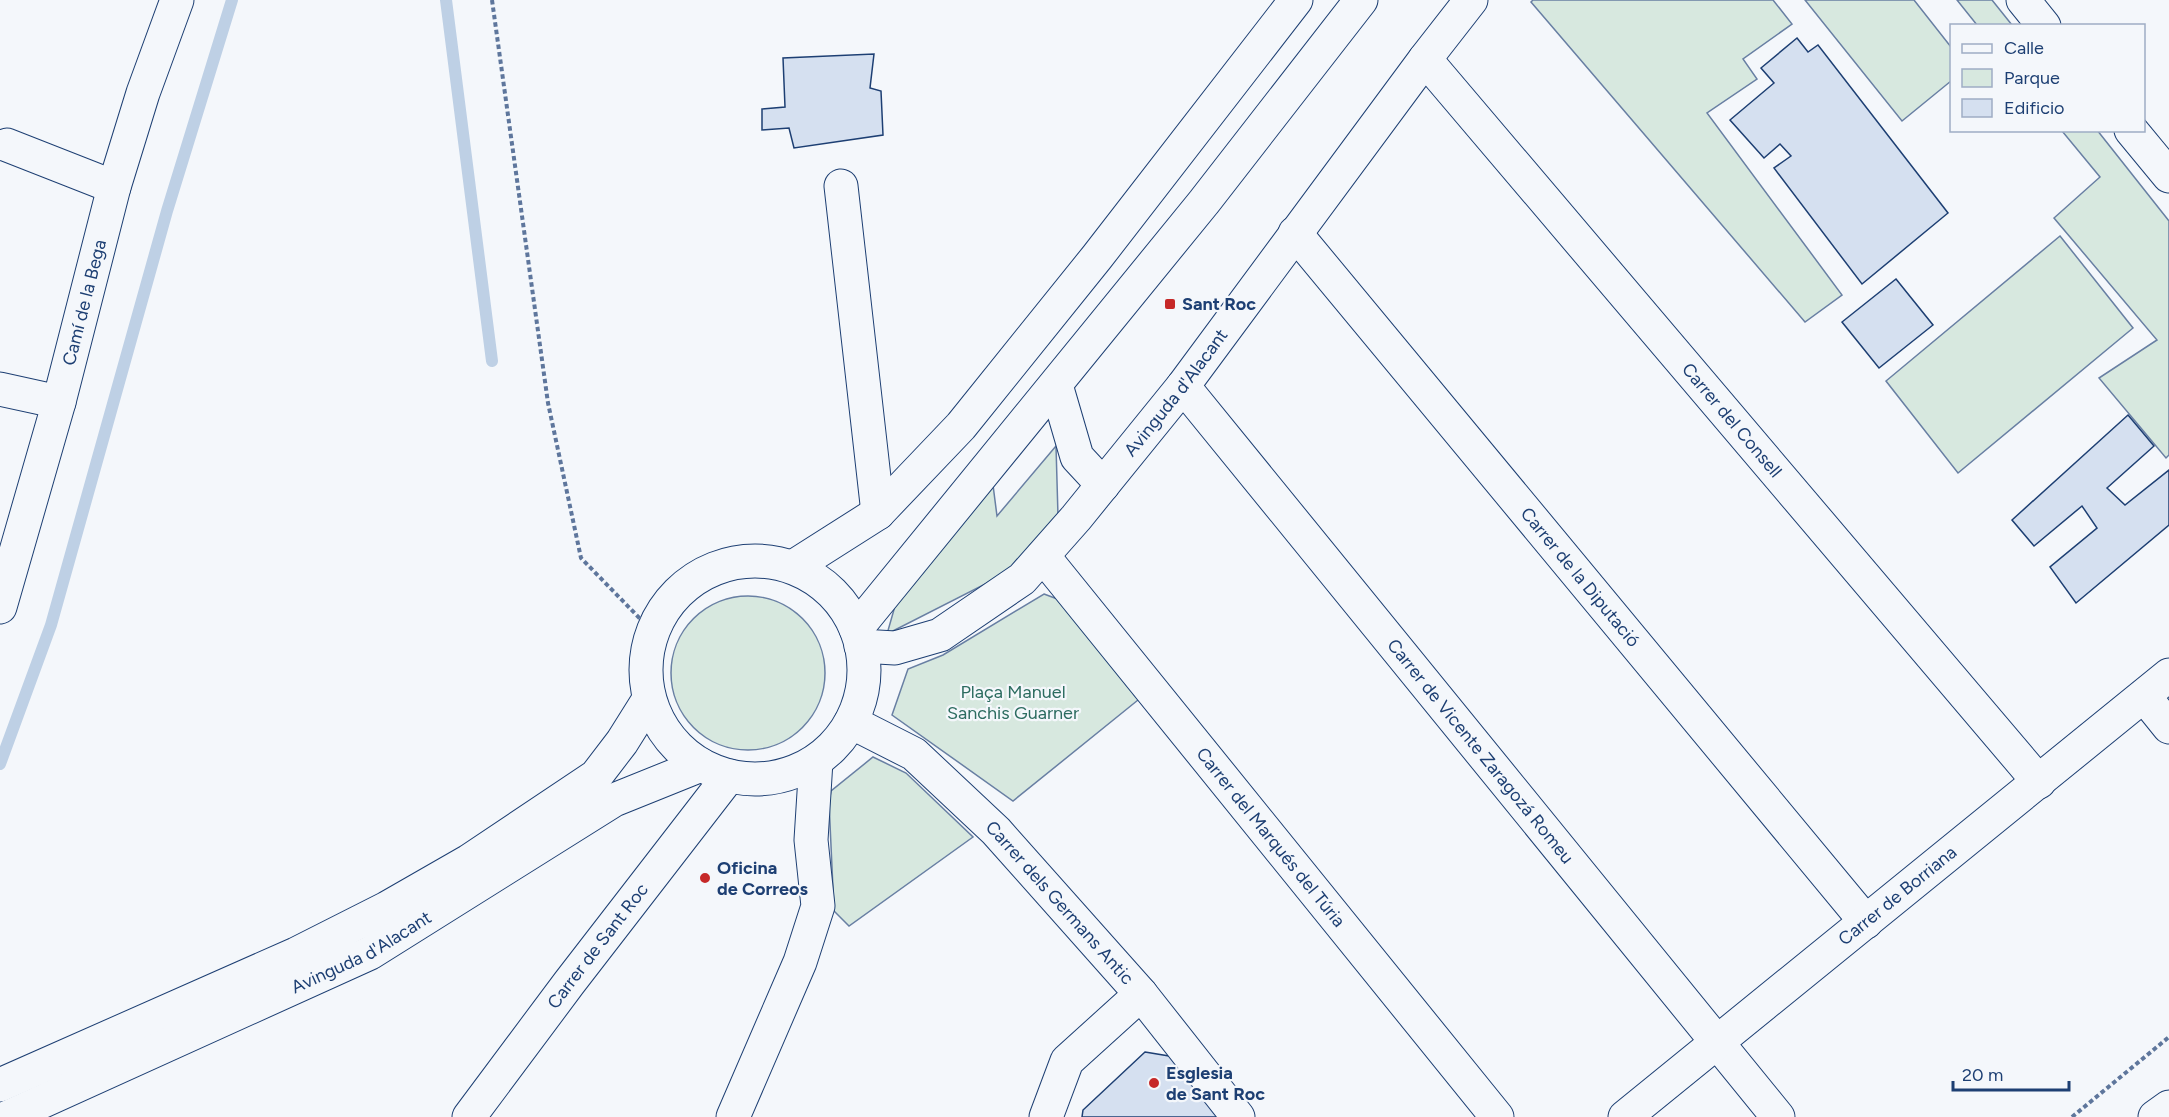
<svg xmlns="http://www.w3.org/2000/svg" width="2169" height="1117" viewBox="0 0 2169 1117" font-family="Figtree,sans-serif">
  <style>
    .green { fill: #d7e8df; stroke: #687fa3; stroke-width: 1.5 }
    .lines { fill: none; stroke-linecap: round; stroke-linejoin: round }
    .stream { stroke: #bed0e5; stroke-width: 12 }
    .building { fill: #d5e0f0; stroke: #1d3f73; stroke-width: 1.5 }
    .minor-casing { stroke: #1d3f73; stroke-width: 35 }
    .major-casing { stroke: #1d3f73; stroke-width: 35 }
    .path { stroke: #5e769c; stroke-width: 4; stroke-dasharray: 4.5 3; stroke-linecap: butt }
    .minor { stroke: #f4f7fb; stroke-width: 33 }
    .major { stroke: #f4f7fb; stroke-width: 33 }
    .poi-dot { fill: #c62828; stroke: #f4f7fb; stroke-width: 2 }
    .labels { text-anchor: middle; stroke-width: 4.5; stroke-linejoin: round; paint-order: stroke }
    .street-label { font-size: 18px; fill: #1d3f73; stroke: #f4f7fb }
    .poi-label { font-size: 18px; font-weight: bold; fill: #1d3f73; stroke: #f4f7fb; text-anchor: start }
    .park-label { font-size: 18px; fill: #2c6c60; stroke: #f4f7fb }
  </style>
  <rect width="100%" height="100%" fill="#f4f7fb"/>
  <path class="green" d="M1533,0H1773L1792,24L1743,59L1757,79L1707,113L1842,295L1805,322L1531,2Z
    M1805,0H1914L1951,47V81L1902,121Z
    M1957,0H1992L2012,25H1977Z
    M2097,130L2169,221V455L2166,458L2099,378L2157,340L2054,218L2100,177L2062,131Z
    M2060,236L2133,328L1958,473L1886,381Z
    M1056,446L1058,516L1009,572L887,634L899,592L993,485L997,516Z
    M1044,594L1068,603L1143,696L1013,801L892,715L908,669L943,655Z
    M671 673a77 77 0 1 1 154 0a77 77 0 1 1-154 0Z
    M873,757L906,773L973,837L849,926L834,911L829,802L831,791Z"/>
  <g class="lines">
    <path class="stream" d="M446,0L492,361
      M0,764L51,625L167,211L232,0"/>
  </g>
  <path class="building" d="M1797,38L1808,52L1818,45L1948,213L1862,284L1774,168L1791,156L1780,144L1764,158L1730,120L1774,83L1761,68Z
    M874,54L870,88L881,91L883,135L794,148L789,128L762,130V109L785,107L783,58Z
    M1896,279L1933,325L1879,368L1842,322Z
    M2128,415L2154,446L2107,488L2125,505L2169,470V525L2076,603L2050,567L2097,528L2082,506L2034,546L2012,520Z
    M1145,1052L1175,1057L1223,1117H1082L1083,1110Z"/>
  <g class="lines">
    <g class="minor-casing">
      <g id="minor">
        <path d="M2023,0L2044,26"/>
        <path id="s1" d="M1425,59L2039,782"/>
        <path d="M2131,130L2169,176"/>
        <path d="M7,145L114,187"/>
        <path d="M841,186L878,513"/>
        <path id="s2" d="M1295,233L1866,922"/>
        <path d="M1056,385L1077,457L1103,485"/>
        <path id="s3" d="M1183,386L1778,1117"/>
        <path d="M0,389L59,402"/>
        <path id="s4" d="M1043,556L1497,1117"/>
        <path id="s5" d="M0,607L59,402L114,187L143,93L177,0"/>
        <path id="s6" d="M861,646L895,648L940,635L1022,579L1076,518L1183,386L1425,59L1471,0"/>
        <path d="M2144,696L2169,727"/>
        <path id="s7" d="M851,722L914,754L996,831L1141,994L1238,1117"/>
        <path id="s8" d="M469,1117L569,983L729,776"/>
        <path d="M733,1117L800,962L818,906L811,840L816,761"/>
        <path d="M1046,1117L1067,1061L1141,994"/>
        <path id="s9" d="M1625,1117L2169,675"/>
        <path d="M2155,1117L2169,1107"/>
      </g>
    </g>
    <g class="major-casing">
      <g id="major">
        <circle cx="755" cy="670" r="109"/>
        <path d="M793,567L878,513L961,426L1097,257L1296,0"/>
        <path d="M856,629L1204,202L1361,0"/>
        <path d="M0,1085L296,954L387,908L469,861L596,776L622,742L649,699"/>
        <path id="s10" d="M8,1117L370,953L614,800L701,765"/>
      </g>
    </g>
    <path class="path" d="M492,0L548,403L581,558L652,631
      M2072,1117L2169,1037"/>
    <use href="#minor" class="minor"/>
    <use href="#major" class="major"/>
  </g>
  <g class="poi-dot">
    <rect x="1164" y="298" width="12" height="12" rx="3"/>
    <circle cx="705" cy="878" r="6"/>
    <circle cx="1154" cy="1083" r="6"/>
  </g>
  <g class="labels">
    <g class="street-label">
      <text dy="6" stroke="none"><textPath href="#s5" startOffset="316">Camí de la Bega</textPath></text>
      <text dy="6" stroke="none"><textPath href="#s6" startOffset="422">Avinguda d'Alacant</textPath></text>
      <text dy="6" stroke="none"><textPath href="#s1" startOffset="474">Carrer del Consell</textPath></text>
      <text dy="6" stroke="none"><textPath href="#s2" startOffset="447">Carrer de la Diputació</textPath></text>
      <text dy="6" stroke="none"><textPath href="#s3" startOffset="471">Carrer de Vicente Zaragozá Romeu</textPath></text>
      <text dy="6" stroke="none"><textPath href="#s4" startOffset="362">Carrer del Marqués del Túria</textPath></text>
      <text dy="6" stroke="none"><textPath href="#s9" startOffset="351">Carrer de Borriana</textPath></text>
      <text dy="6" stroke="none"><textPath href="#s7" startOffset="279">Carrer dels Germans Antic</textPath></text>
      <text dy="6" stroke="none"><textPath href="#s8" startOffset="214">Carrer de Sant Roc</textPath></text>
      <text dy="6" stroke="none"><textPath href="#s10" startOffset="390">Avinguda d'Alacant</textPath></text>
    </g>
    <g class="poi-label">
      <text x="1182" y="310">Sant Roc</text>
      <text x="717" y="874">Oficina<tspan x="717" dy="21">de Correos</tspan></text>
      <text x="1166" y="1079">Esglesia<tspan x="1166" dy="21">de Sant Roc</tspan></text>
    </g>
    <g class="park-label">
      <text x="1013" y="698">Plaça Manuel<tspan x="1013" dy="21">Sanchis Guarner</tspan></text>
    </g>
  </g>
  <rect x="1950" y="24" width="195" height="108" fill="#f4f7fb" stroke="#9eadc5" stroke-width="1.5"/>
  <rect x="1962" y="44" width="30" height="9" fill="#f4f7fb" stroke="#9eadc5" stroke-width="1.5"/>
  <text x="2004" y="54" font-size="18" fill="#1d3f73">Calle</text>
  <rect x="1962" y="69" width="30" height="18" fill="#d7e8df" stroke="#9eadc5" stroke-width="1.5"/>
  <text x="2004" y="84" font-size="18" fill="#1d3f73">Parque</text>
  <rect x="1962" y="99" width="30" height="18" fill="#d5e0f0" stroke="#9eadc5" stroke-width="1.5"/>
  <text x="2004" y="114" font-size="18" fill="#1d3f73">Edificio</text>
  <path d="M1953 1081v9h116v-9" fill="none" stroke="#1d3f73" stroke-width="3"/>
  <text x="1962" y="1081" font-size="18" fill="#1d3f73" stroke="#f4f7fb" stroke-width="4.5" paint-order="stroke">20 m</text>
</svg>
